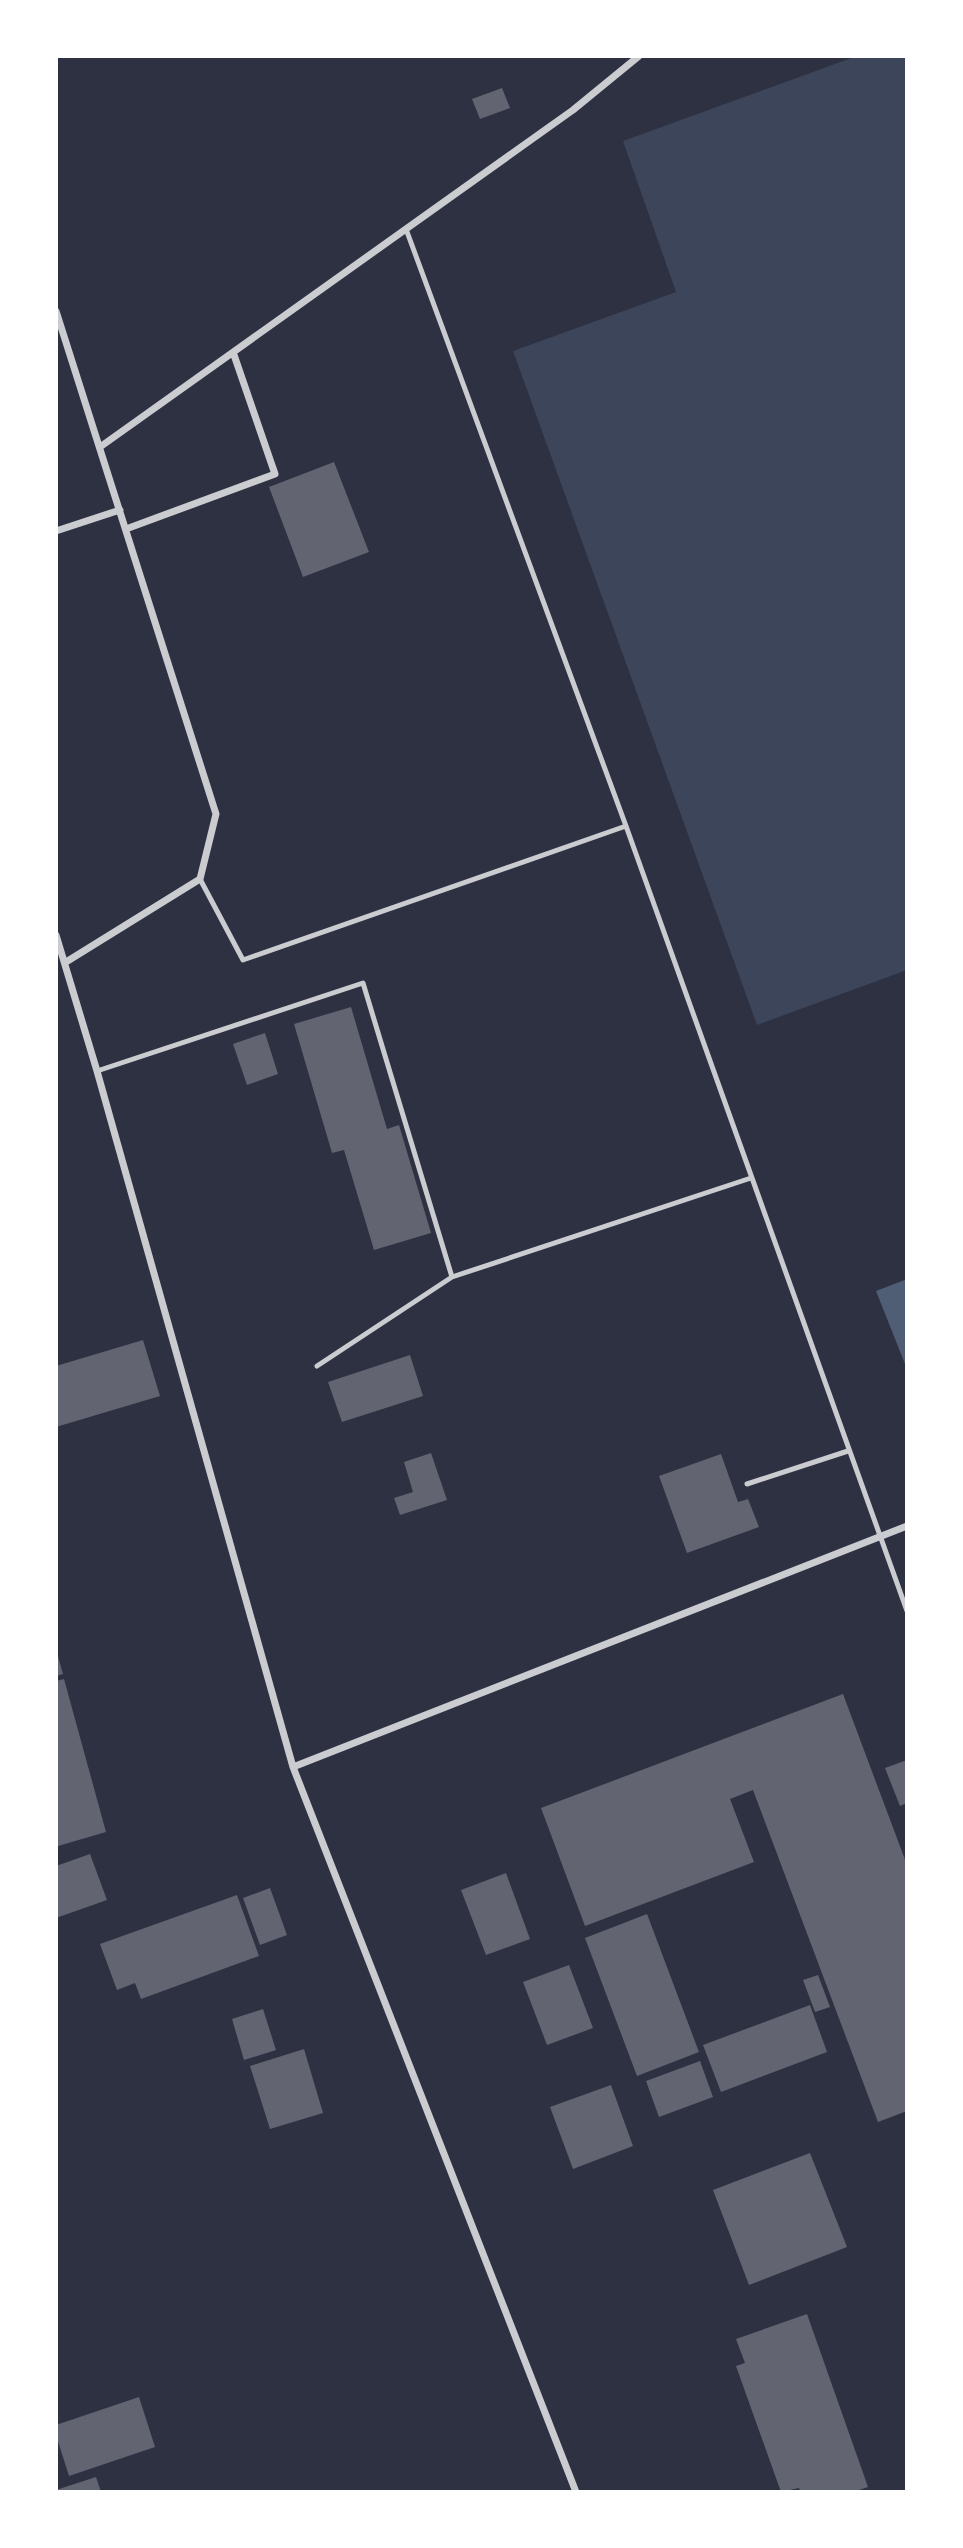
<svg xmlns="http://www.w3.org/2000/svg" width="963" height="2548" viewBox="0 0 963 2548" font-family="Quicksand,sans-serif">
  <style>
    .green { fill: #3c4559 }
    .water { fill: #4f5d75 }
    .building { fill: #626471 }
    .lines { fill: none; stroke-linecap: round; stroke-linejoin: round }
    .service { stroke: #caccd0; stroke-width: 5 }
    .minor { stroke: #caccd0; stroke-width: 7 }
  </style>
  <rect width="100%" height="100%" fill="#2d3142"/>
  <path class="green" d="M857,56H907V970L757,1025L513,351L676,292L623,141Z"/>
  <path class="water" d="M907,1279V1369L876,1291Z"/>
  <path class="building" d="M502,88L510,108L480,119L472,99Z
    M334,462L369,552L303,577L269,487Z
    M351,1007L387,1129L399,1125L431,1233L374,1250L344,1150L332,1153L294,1024Z
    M265,1033L278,1074L247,1085L233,1044Z
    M143,1340L160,1396L56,1427V1366Z
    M410,1355L423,1396L342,1422L328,1382Z
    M431,1453L447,1500L400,1515L394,1498L413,1492L404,1462Z
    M721,1454L738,1502L748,1499L759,1527L687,1553L659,1476Z
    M56,1649L63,1674L56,1676Z
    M64,1679L106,1832L58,1846L56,1837V1681Z
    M843,1694L907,1865V2111L878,2122L753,1790L730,1799L754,1862L585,1926L541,1808Z
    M907,1760V1803L900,1806L885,1768Z
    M90,1854L107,1900L56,1918V1866Z
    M506,1873L530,1939L486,1955L461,1890Z
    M270,1888L287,1935L260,1945L243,1898Z
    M237,1895L259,1956L141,1999L135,1983L117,1990L100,1944Z
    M647,1914L699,2052L637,2076L585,1938Z
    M569,1965L593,2028L547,2045L523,1982Z
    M818,1975L830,2007L815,2012L803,1980Z
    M810,2005L827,2052L721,2092L703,2045Z
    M263,2009L276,2050L244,2060L232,2019Z
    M304,2049L323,2113L270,2129L250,2066Z
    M700,2061L713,2097L659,2117L646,2081Z
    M611,2085L633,2146L573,2169L550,2107Z
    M810,2153L847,2247L749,2285L713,2190Z
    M807,2314L868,2487L853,2492H800L799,2488L781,2492L736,2366L745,2363L736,2339Z
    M139,2397L155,2447L69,2476L56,2435V2425Z
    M96,2477L101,2492H56V2490Z"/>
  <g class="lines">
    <path class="service" d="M406,229L626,826L907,1611
      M200,879L243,960L626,826
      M97,1071L363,983L452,1277
      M317,1366L452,1277L751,1178
      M747,1484L848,1451"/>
    <path class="minor" d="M56,311L216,814L200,879L66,962
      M100,447L573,110L639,56
      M126,529L275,474L233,352
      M56,531L120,510
      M56,935L97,1071L293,1767L576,2492
      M293,1767L907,1526"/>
  </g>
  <rect width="963" height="2548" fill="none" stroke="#ffffff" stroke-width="116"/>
</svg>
